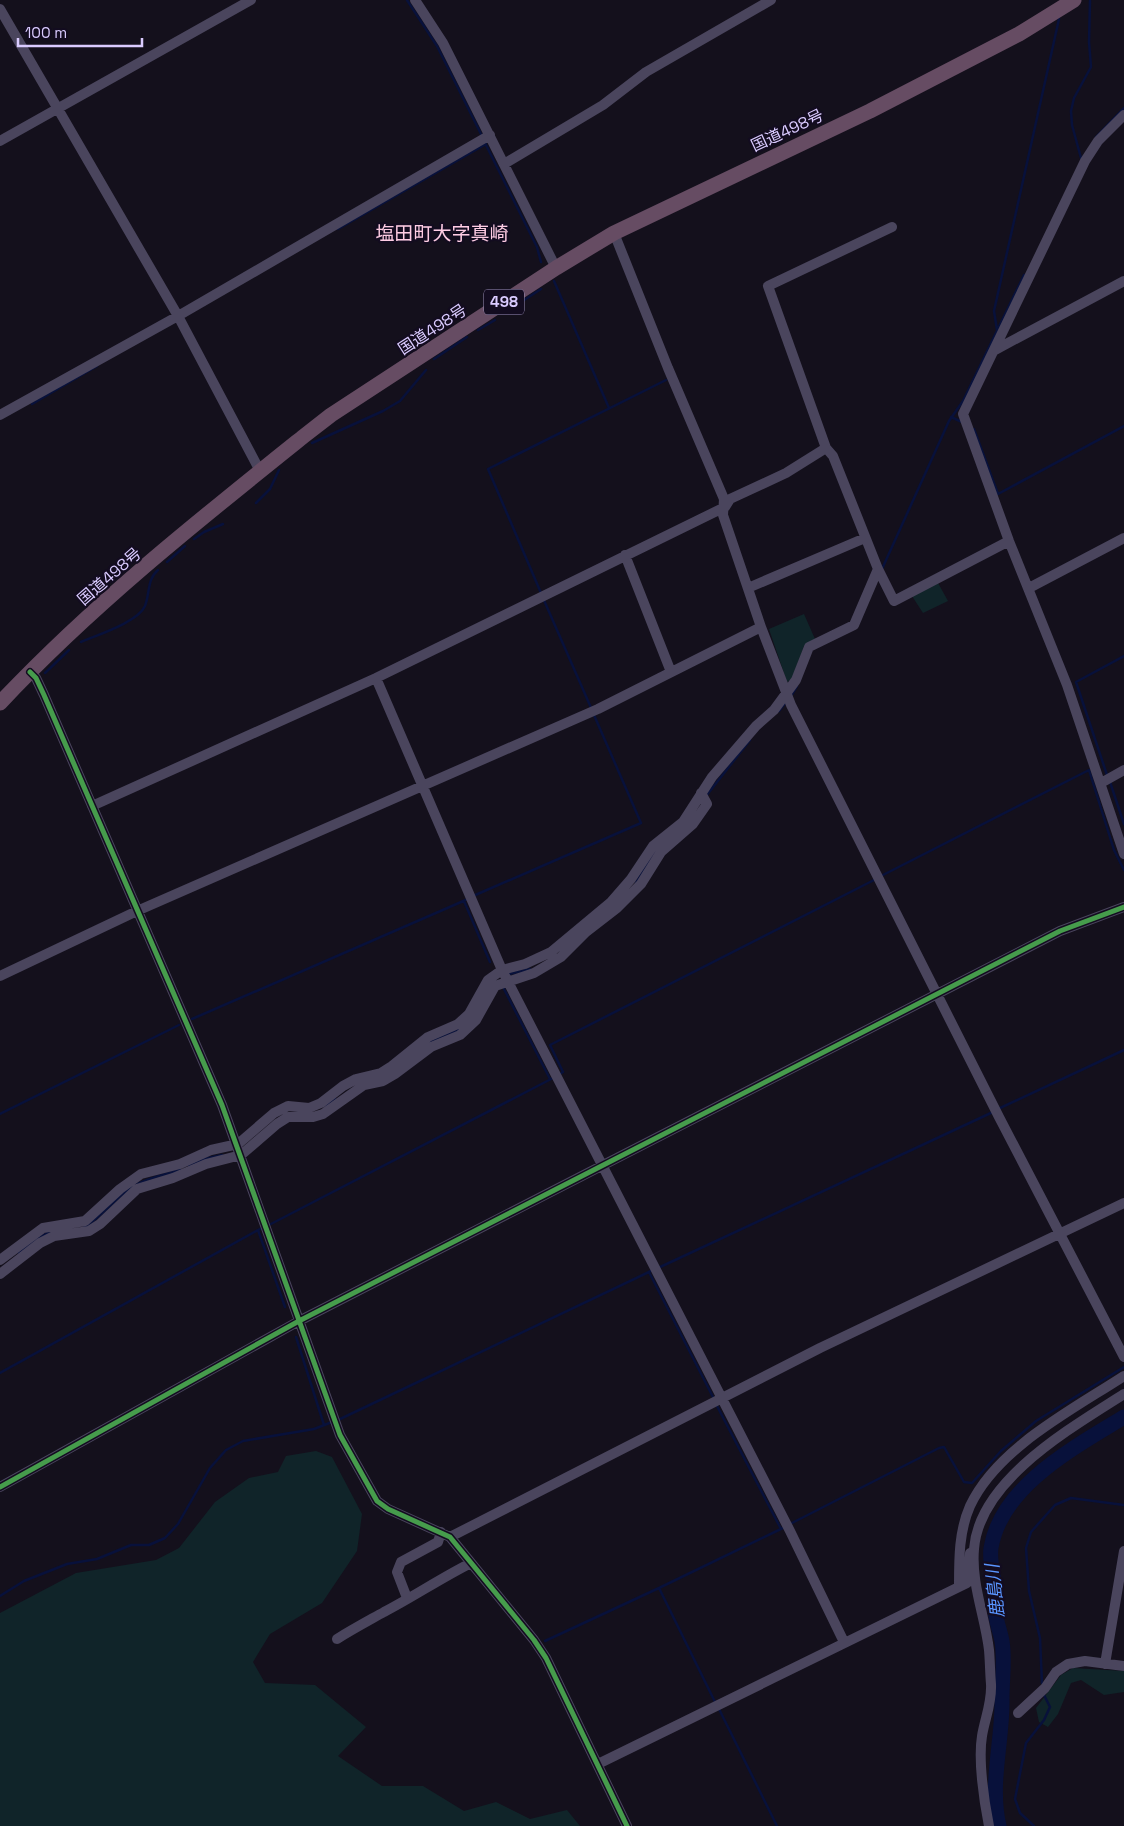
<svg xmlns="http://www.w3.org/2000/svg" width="1124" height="1826" viewBox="0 0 1124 1826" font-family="'Space Grotesk','Noto Sans JP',sans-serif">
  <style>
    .green { fill: #102429 }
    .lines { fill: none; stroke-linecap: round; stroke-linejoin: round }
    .stream { stroke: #08113b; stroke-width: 2.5 }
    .river { stroke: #08113b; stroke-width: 15 }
    .minor { stroke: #4a455d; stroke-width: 10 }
    .highway { stroke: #664c63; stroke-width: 15 }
    .cycleway-casing { stroke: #130c20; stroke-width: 8 }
    .cycleway { stroke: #469c4c; stroke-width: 5 }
    .labels { text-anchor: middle; stroke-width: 4.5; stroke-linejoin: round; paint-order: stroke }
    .shield { fill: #130c20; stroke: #9e92bc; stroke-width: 1 }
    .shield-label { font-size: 15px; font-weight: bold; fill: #dacbff }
    .street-label { font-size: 16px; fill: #dacbff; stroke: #130c20 }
    .water-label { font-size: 18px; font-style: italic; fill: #5995ff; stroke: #130c20 }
    .quarter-label { font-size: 19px; fill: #ffcde4; stroke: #130c20 }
  </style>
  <rect width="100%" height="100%" fill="#14101c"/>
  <path class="green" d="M938,583L948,601L923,613L912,596Z
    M804,614L815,639L804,646L792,679L787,682L769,629Z
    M316,1451L332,1457L362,1514L357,1551L322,1603L270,1634L253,1662L265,1683L315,1685L366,1727L338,1756L382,1786H423L464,1811L496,1802L530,1819L567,1810L580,1826H0V1613L76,1573L156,1560L179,1548L215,1502L249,1478L278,1472L286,1456Z
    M1073,1668L1124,1671V1692L1104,1695L1081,1680L1071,1683L1058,1714L1048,1727L1039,1722L1036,1708L1061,1675Z"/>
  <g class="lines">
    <path class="stream" d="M407,0L437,46L482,136
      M1096,137L1124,108
      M484,141L537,247L541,262
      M1081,158L1072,125L1071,111L1074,98L1091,67L1089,42L1090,1
      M338,229L486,144
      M554,281L609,408
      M504,313L541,289
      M478,330L495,320
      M997,330L994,311L1059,19
      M434,359L467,337
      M32,404L97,366
      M951,417L962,422
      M974,429L998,494L1124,426
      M312,443L383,411L400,401L426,370
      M256,503L270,489L279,470
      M194,539L204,532L223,524
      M167,562L185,546
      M882,569L949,421L963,401L1024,275
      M541,593L488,469L666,380
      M543,598L592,710
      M81,642C97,635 138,622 145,606C150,593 147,579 158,570
      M45,673L69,650
      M791,696L797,686
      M779,711L786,702
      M1107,775L1076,682L1124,656
      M1110,782L1124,824
      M706,796L750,740
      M881,876L1089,770L1114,850L1124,870
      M636,883L655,851
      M473,896L641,823L594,715
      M464,901L490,962
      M509,974L530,969
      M504,989L550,1079
      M192,1019L468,899
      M428,1042L460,1029
      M558,1075L563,1072L550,1045L876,879
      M326,1106L335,1098
      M998,1109L1124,1050
      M0,1114L179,1025
      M189,1166L204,1159L222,1155
      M267,1226L553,1078
      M83,1228C102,1217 114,1199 132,1187C146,1178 163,1175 180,1170
      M262,1228L258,1230L285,1307
      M19,1253L37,1239L51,1231
      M658,1268L993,1112
      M649,1272L714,1399
      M296,1337L324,1425
      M0,1373L258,1230
      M716,1404L781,1529
      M338,1420L653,1270
      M790,1524L939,1448L944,1447L964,1482L972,1483L1001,1451L1036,1421L1124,1367
      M0,1596L24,1581L67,1564L97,1559L131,1545H149L165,1538L178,1524L210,1468L226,1450L243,1441L314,1429L332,1422
      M545,1641L659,1588
      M1042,1683L1040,1638L1029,1591L1026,1548L1031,1532L1055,1505L1071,1498L1124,1505
      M716,1704L659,1588L785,1527
      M719,1709L777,1826
      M1034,1826L1020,1813L1015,1799L1026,1743L1044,1720L1050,1707L1044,1695"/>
    <path class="river" d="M999,1826C989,1783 1003,1741 1002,1698C1002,1680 1005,1659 1002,1641C1000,1630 995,1619 995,1608C995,1602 996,1595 995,1589C994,1576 989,1562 991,1548C1001,1486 1075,1447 1124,1417"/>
    <path class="minor" d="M415,0L443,43L556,268
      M0,9L178,316L260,471
      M1124,115L1098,141L1085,161L963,414L1009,541L1067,685L1124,854
      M0,141L251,0
      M504,164L603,105L646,72L771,0
      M892,227L768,286L826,448L833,456L878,569L894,601L1009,541
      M614,233L668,368L724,499L723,515L761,627L791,705L999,1117L1124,1357
      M995,350L1124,281
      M0,415L178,316L490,135
      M625,555L671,672
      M748,588L865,538
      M1029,588L1124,538
      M30,672L36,678L44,695L222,1105L340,1435L377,1501L388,1509L450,1537L534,1640L546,1658L627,1826
      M376,678L502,970L790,1531L844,1642
      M1101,783L1124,770
      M92,806L376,678L725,507L730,499L786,473L826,448
      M0,976L137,911L598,709L761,627
      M0,1260L43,1228L85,1221L120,1189L141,1174L180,1164L211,1150L238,1144L274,1113L288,1106L309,1108L321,1103L343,1086L356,1079L381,1073L392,1066L428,1037L458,1024L469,1014L488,980L502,970L525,964L551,952L611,902L631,879L653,846L683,822L712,777L756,726L774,710L796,680L809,647L854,625L878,569
      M0,1274L40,1243L54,1236L89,1231L100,1224L137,1189L173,1178L206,1164L241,1155L277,1124L288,1117H313L323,1114L364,1085L383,1081L395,1074L431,1047L460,1035L476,1020L495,986L534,973L561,957L586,932L617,908L641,884L661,852L693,824L707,804L701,793
      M0,1487L299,1321L1060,931L1124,907
      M450,1537L820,1348L1124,1203
      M959,1585C959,1558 959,1531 970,1506C997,1448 1072,1410 1124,1376
      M407,1598L397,1572L401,1562L438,1542L441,1532
      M337,1639C353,1629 368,1621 384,1612C413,1597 441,1578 471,1563
      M1105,1664L1124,1551
      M1018,1713L1045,1688L1056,1672L1068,1664L1085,1661L1124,1666
      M598,1764L967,1583L970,1553
      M989,1826C984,1801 978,1760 982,1736C985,1718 992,1703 991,1684C990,1673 990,1661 989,1650C985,1616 971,1584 974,1549C979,1480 1071,1428 1124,1394"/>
    <path class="highway" d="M0,703C92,605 199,520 304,436L331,415L556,268L614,233L870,111L1019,34L1074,0"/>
    <g class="cycleway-casing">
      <path id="cycleway" d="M30,672L36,678L44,695L222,1105L340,1435L377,1501L388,1509L450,1537L534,1640L546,1658L627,1826
        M0,1487L299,1321L1060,931L1124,907"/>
    </g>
    <use href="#cycleway" class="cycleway"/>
  </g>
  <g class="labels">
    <rect class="shield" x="484" y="289.5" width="40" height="25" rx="4"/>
    <g class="shield-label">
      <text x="504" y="307">498</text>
    </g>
    <g class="street-label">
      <text transform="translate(787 130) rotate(-25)" y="6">国道498号</text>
      <text transform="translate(432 329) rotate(-33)" y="6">国道498号</text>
      <text transform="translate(109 576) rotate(-41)" y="6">国道498号</text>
    </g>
    <g class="water-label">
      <text transform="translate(995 1591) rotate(-96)" y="6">鹿島川</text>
    </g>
    <g class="quarter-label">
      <text x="442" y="240">塩田町大字真崎</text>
    </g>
  </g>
  <path d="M18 38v8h124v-8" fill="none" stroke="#dacbff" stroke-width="2.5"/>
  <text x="25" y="38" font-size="15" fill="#dacbff" stroke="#130c20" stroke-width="4" paint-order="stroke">100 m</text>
</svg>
